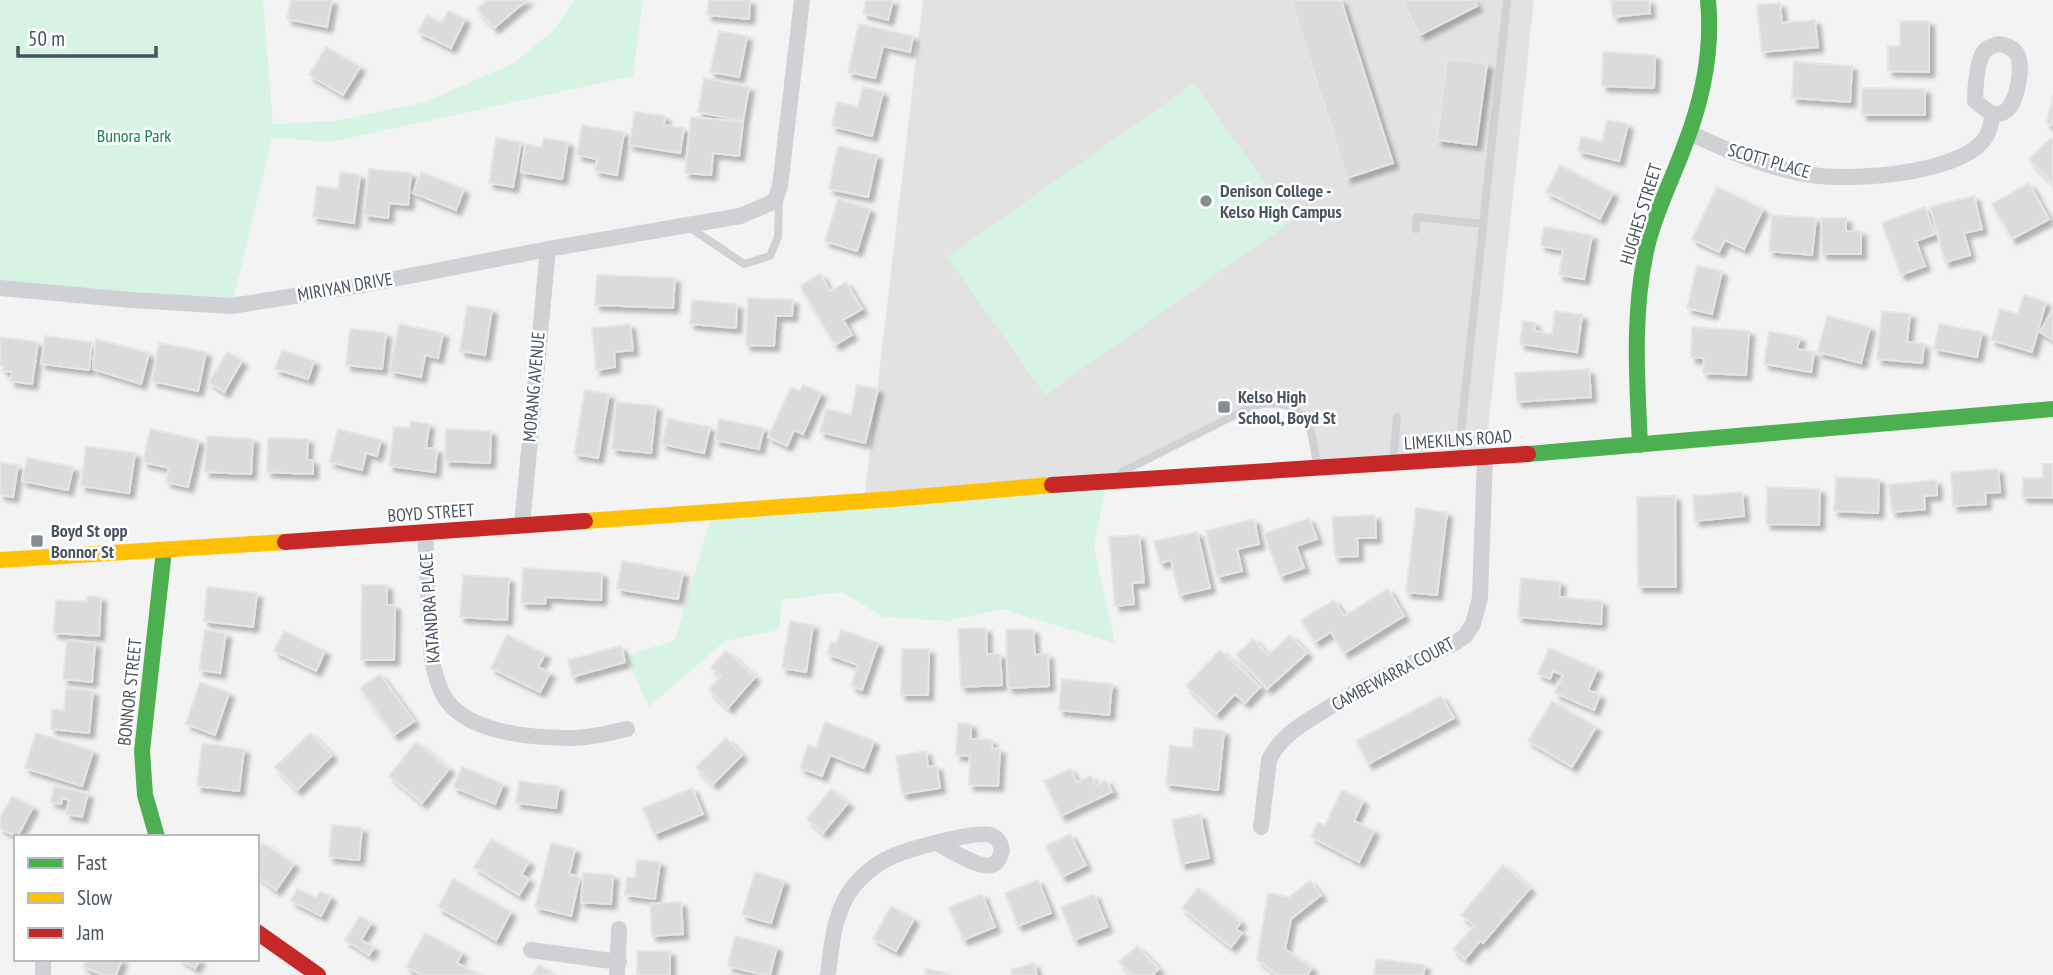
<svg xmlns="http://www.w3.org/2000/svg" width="2053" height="975" viewBox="0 0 2053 975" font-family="'PT Sans Narrow',sans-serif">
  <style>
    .education { fill: #e2e2e3 }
    .green { fill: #d7f3e4 }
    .building { fill: #dbdbdd; stroke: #e5e5e6; stroke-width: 2; filter: url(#shadow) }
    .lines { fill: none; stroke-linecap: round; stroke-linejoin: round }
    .lane { stroke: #cfd1d4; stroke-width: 8 }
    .street { stroke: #cfd1d4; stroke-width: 16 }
    .fast { stroke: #4caf50; stroke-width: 16 }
    .slow { stroke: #ffc107; stroke-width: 16 }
    .jam { stroke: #c62828; stroke-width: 16 }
    .poi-dot { fill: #858c94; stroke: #fff; stroke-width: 2.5 }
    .labels { text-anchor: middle; stroke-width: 5; stroke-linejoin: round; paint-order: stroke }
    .park-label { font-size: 18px; fill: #138354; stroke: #fff }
    .street-label { font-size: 18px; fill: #495461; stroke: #fff }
    .poi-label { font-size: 18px; font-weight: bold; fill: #495461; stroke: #fff; text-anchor: start }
  </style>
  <defs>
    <filter id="shadow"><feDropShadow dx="5" dy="5" stdDeviation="2" flood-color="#0004"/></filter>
  </defs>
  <rect width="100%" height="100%" fill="#f4f3f3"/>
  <path class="education" d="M923,0H1534L1485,458L1317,469L1312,438L1299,413L1270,402L1107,480L864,501Z"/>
  <path class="green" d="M0,0H263L273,124L335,121L425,102L514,63L553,31L575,0H643L633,76L331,142L272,138L232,306L0,288Z
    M1194,83L1292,221L1045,395L947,257Z
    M1107,480L1094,547L1115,643L1002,609L948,621L883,617L842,592L782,600L779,630L725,641L649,707L626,656L675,640L711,517Z"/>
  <path class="building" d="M291,0H332L327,27L287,19Z
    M487,0H527L494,28L477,9Z
    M709,0H750L749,19L707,15Z
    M866,0H893L888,20L863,13Z
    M1291,0H1341L1393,163L1347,178Z
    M1402,0H1474L1477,6L1420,35Z
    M1611,0H1649L1650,13L1613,17Z
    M1780,3L1782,23L1815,20L1818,47L1762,52L1757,5Z
    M448,11L465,19L451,48L418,32L427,15L442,23Z
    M1900,21H1929V72L1888,71V46H1900Z
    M859,24L913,36L910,52L883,46L875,78L848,72Z
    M719,31L747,36L739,77L710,72Z
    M326,47L360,67L343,95L309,75Z
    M1603,52L1655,55L1654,88L1602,86Z
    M1447,59L1487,64L1476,145L1437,140Z
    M1794,62L1852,66L1850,102L1792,98Z
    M704,78L749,87L743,121L698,112Z
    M863,87L883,92L872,136L832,126L837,102L858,107Z
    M1862,88L1925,89V115H1862Z
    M2053,95V125L2047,124Z
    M635,112L665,116L664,125L684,128L680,153L629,145Z
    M691,117L743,122L739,156L713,153L711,175L685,173Z
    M1607,120L1628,124L1619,161L1578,151L1581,137L1602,142Z
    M582,125L624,132L617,175L595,171L597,159L577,155Z
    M496,138L521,142L513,187L489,183Z
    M544,138L568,142L562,179L521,172L525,144L542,147Z
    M2051,138L2053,141V184L2029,159Z
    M838,146L877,155L868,197L829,189Z
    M1560,165L1613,193L1600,219L1546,192Z
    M369,169L411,173L408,205L389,203L388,218L364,215Z
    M340,172L360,175L354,223L313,217L317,186L338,189Z
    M421,172L464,189L456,210L413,193Z
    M2029,183L2049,219L2012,239L1992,204Z
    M1717,187L1763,209L1744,249L1725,240L1719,252L1692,239Z
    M1974,196L1982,229L1964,233L1970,255L1945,262L1930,207Z
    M838,199L870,209L857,251L825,241Z
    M1925,207L1935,234L1916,241L1925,266L1901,275L1882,223Z
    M1772,215L1816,218L1812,255L1769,251Z
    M1821,218H1846V231H1861V254H1822Z
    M1544,227L1592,235L1584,279L1559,275L1563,250L1541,246Z
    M1697,266L1722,271L1712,314L1687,308Z
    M820,274L830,291L846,282L862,309L843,320L852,335L835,345L800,286Z
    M597,275L675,278L673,308L595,305Z
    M2024,295L2046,302L2032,352L1991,340L2000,309L2018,314Z
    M748,298L793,300L792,316H776L774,346L746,345Z
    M692,300L737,304L736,328L690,324Z
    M467,306L492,309L485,355L460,351Z
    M2053,309V340L2040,332Z
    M1555,311L1582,315L1577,352L1520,344L1523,321L1535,323L1534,331L1552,334Z
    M1882,311L1910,314L1907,342L1924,344L1922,363L1877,359Z
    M1827,316L1870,327L1861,363L1818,352Z
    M399,324L443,333L438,358L425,355L421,377L390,371Z
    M630,324L633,350L614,352L615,367L596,370L592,328Z
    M1939,324L1982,332L1977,357L1934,349Z
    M1692,327L1749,331L1746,375L1703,373L1704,358H1691Z
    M350,329L386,333L382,369L346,365Z
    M1769,332L1800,337L1797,349L1814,352L1811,372L1764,364Z
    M45,336L92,342L89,370L41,364Z
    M0,337L38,342L32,384L10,381L12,372L3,371L4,367L0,366Z
    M95,339L149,353L141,384L93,369Z
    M159,343L206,352L198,391L152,381Z
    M282,350L314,361L308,379L275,369Z
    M227,352L242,361L224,392L209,382Z
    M1589,369L1591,397L1517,402L1515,373Z
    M803,385L821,393L803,434L794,430L787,446L768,437L791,387L800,391Z
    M857,385L878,389L865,443L820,432L826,409L851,415Z
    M585,390L609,394L598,458L574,454Z
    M616,402L656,406L651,453L612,449Z
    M668,419L710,427L704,453L662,444Z
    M719,419L764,428L759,449L715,440Z
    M410,421L429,424L426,448L437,449L435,472L389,466L394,427L410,428Z
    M150,429L199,440L188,487L166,482L169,468L143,462Z
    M338,429L381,440L377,456L366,453L362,470L330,462Z
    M446,429L491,431L490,463L445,461Z
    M207,436L253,439L251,474L205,472Z
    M268,438L308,439L307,460H313V474L267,472Z
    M86,446L135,453L129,493L81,486Z
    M27,458L73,467L68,490L22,481Z
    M0,462L18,465L13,497L0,495Z
    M2043,464H2053V498L2022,497L2023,478H2043Z
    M1998,469L2000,492L1985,493L1986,504L1953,506L1951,472Z
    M1836,477L1879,479L1878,513L1834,511Z
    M1936,480L1937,495L1924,496L1925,509L1892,512L1889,485Z
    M1767,487L1820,489L1819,525L1766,524Z
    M1742,492L1744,516L1695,521L1693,496Z
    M1675,496L1676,587H1638L1637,497Z
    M1416,508L1447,512L1437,595L1406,592Z
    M1375,515L1376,538H1357L1358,556L1335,557L1332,517Z
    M1309,518L1317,539L1296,546L1304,568L1280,576L1264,534Z
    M1254,519L1259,544L1237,549L1242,571L1217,577L1206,531Z
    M1197,532L1210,588L1179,595L1171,560L1160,563L1154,541Z
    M1139,535L1144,582L1132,583L1134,604L1115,606L1109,537Z
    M622,561L683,572L678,599L617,589Z
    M523,568L602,573L601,600L546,597L545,604L521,603Z
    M463,575L509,578L507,620L460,617Z
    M1521,578L1560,582L1559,597L1602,601L1601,624L1518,617Z
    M362,585H387V605H395L394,660H361Z
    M207,587L257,593L253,627L204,621Z
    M1388,589L1404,616L1344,653L1331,632L1315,642L1301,620L1334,600L1344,616Z
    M87,596L101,597L99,636L53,633L56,600L87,602Z
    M790,621L813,625L806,672L782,668Z
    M986,628L987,654H1000L1002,685L961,687L958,629Z
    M1033,629L1035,655L1048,654L1049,686L1008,688L1006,630Z
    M205,630L226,633L220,673L199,670Z
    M841,630L878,643L862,690L851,686L858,665L827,654L831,642L836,643Z
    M284,631L325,651L316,671L274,651Z
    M507,635L545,654L538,667L550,673L540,692L491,668Z
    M1290,635L1307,653L1267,689L1236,655L1253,639L1268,655Z
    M67,640L95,643L92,682L63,679Z
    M621,646L625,662L572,677L568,660Z
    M1549,648L1597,669L1588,690L1600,695L1594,710L1555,693L1563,675L1553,671L1550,679L1538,674Z
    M902,649H929L928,695H901Z
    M1220,650L1260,687L1245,703L1235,694L1216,714L1186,686Z
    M726,651L755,677L728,708L709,690L721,676L711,667Z
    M380,674L414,721L394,735L360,688Z
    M1062,679L1112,684L1109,715L1059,710Z
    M200,682L229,693L215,735L186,724Z
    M66,688L93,691L89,733L51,729L52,709L64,710Z
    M1441,696L1454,718L1368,764L1356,741Z
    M1552,701L1596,727L1572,767L1528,741Z
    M825,722L874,741L864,768L830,755L822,776L800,768L808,745L816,748Z
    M958,723L971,724V739L992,740V748L1000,749L998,786L969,785L970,756L956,755Z
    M1194,728L1224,731L1218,790L1166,784L1170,746L1192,748Z
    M36,733L93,751L82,786L25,768Z
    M310,733L332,755L297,790L275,767Z
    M726,738L742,755L713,784L696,767Z
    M416,742L449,769L422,803L389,776Z
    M202,743L244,749L239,791L197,786Z
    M926,751L928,767L937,766L940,788L902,794L896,756Z
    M462,767L503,784L495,804L453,787Z
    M1070,769L1077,782L1091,776L1096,785L1106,780L1112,792L1061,816L1044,781Z
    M519,781L559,786L556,808L516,803Z
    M54,786L88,793L82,817L66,814L69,800L62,798L61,804L51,802Z
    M692,788L703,814L654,834L643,808Z
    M831,789L848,803L823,833L807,819Z
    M1342,790L1363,801L1354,821L1374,831L1359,862L1311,837L1318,822L1325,825Z
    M12,796L33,807L17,837L0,828V818Z
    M1200,814L1209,858L1181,864L1172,820Z
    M332,825L362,828L359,860L329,857Z
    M1070,834L1086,865L1062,877L1046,846Z
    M491,839L529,862L521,875L529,879L519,895L474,867Z
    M263,843L294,864L276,890L257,876V851Z
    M551,843L575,849L569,874L580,877L571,916L535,907Z
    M637,860L660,862L655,899L625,895L627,877L635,878Z
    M1503,865L1530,888L1483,943L1480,941L1465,959L1453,949L1475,926L1461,915Z
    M755,872L784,881L771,923L742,915Z
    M583,873L613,875L611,904L581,902Z
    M453,879L511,912L496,940L438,907Z
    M1038,880L1051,913L1018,926L1005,893Z
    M1310,881L1321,895L1291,919L1285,949L1312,968L1307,975H1277L1257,959L1268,893L1289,897Z
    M1198,888L1241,922L1236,929L1242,933L1231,947L1182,908Z
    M297,889L316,898L320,891L331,897L321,916L291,901Z
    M982,894L995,927L963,940L949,907Z
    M1094,894L1107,927L1074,940L1061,907Z
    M681,902L683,934L652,936L650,904Z
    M891,906L914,919L896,951L873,939Z
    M360,916L371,923L361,940L374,947L369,955L345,940Z
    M425,933L462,953L457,963L480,975H422L406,967Z
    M735,936L777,947L770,975H763L728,966Z
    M1137,946L1159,969L1152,975H1132L1119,962Z
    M637,951H670V975H637Z
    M86,959H122L116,975H104L83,967Z
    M180,959H200L195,968Z
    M1376,959L1425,965L1423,975H1374Z
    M1034,963L1037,975H1012L1011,970Z
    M539,965L554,975H532Z
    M926,969L946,973V975H925Z"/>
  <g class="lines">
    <path class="lane" d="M689,227L744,264L770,256L778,237L779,196
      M1416,229L1417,217L1483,224
      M1458,460L1507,0
      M1393,461L1397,417
      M1122,472L1249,408C1273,399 1299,402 1310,429C1314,440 1315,454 1317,467"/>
    <path class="street" d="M1998,44C2006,45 2013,47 2017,54C2024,66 2017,106 2004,112C2001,114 1996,114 1993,115L1975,101C1975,90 1977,62 1983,53C1986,48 1992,46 1998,44Z
      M1690,133C1728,151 1769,169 1811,175C1851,181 1965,175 1987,135C1990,130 1991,121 1993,115
      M0,288L131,300L232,306L363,285L548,249L740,216L771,203L776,198L780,186L802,0
      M522,525L548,249
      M425,533L432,661C435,674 439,690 447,701C472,734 535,738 573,738C591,738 609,733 627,729
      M1261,827L1269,760C1280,737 1299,726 1320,713C1364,685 1408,665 1455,643L1465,636L1473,624L1480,598L1485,458
      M531,950L619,962
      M43,959V975
      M617,975L619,929
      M828,975C832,941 834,905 860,879C869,870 879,862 891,857C905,850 977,830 991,835C998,838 1001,843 1002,851C1000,857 998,863 992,865C980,869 948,849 937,843"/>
    <path class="fast" d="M1640,445C1637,379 1632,312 1647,247C1655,212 1672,180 1684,147C1703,99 1713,51 1708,0
      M1528,454L2053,409
      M157,837L145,795L142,751L164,550"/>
    <path class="slow" d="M585,521L892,499L1052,485
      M0,560L285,542"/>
    <path class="jam" d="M1052,485L1528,454
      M285,542L585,521
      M257,932L318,975"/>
  </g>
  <g class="poi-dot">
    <circle cx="1206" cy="201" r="7"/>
    <rect x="1217" y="400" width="14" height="14" rx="3.5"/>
    <rect x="30" y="534" width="14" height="14" rx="3.5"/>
  </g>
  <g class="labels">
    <g class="park-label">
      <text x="134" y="142">Bunora Park</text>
    </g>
    <g class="street-label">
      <text transform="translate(1769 161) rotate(16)" y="6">SCOTT PLACE</text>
      <text transform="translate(1641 214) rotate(-73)" y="6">HUGHES STREET</text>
      <text transform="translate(345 287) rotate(-10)" y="6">MIRIYAN DRIVE</text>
      <text transform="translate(534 387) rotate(-85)" y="6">MORANG AVENUE</text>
      <text transform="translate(1458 440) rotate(-4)" y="6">LIMEKILNS ROAD</text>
      <text transform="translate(431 513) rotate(-4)" y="6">BOYD STREET</text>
      <text transform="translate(430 608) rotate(-94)" y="6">KATANDRA PLACE</text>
      <text transform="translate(1393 674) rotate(-28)" y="6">CAMBEWARRA COURT</text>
      <text transform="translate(130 692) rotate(-84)" y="6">BONNOR STREET</text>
    </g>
    <g class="poi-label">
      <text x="1220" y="197">Denison College -<tspan x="1220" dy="21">Kelso High Campus</tspan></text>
      <text x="1238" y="403">Kelso High<tspan x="1238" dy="21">School, Boyd St</tspan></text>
      <text x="51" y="537">Boyd St opp<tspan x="51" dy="21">Bonnor St</tspan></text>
    </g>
  </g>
  <rect x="14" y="835" width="245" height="126" fill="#ffffff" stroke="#b6bbc0" stroke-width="2"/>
  <rect x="28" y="858" width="35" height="10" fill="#4caf50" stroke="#b6bbc0" stroke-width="2"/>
  <text x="77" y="870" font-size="21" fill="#495461">Fast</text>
  <rect x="28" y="893" width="35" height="10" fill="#ffc107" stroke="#b6bbc0" stroke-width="2"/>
  <text x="77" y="905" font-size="21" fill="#495461">Slow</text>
  <rect x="28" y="928" width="35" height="10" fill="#c62828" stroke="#b6bbc0" stroke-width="2"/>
  <text x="77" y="940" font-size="21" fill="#495461">Jam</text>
  <path d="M18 46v10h138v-10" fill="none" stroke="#495461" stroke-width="3.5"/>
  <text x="28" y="46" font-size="21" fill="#495461" stroke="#ffffff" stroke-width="5" paint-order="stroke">50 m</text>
</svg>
